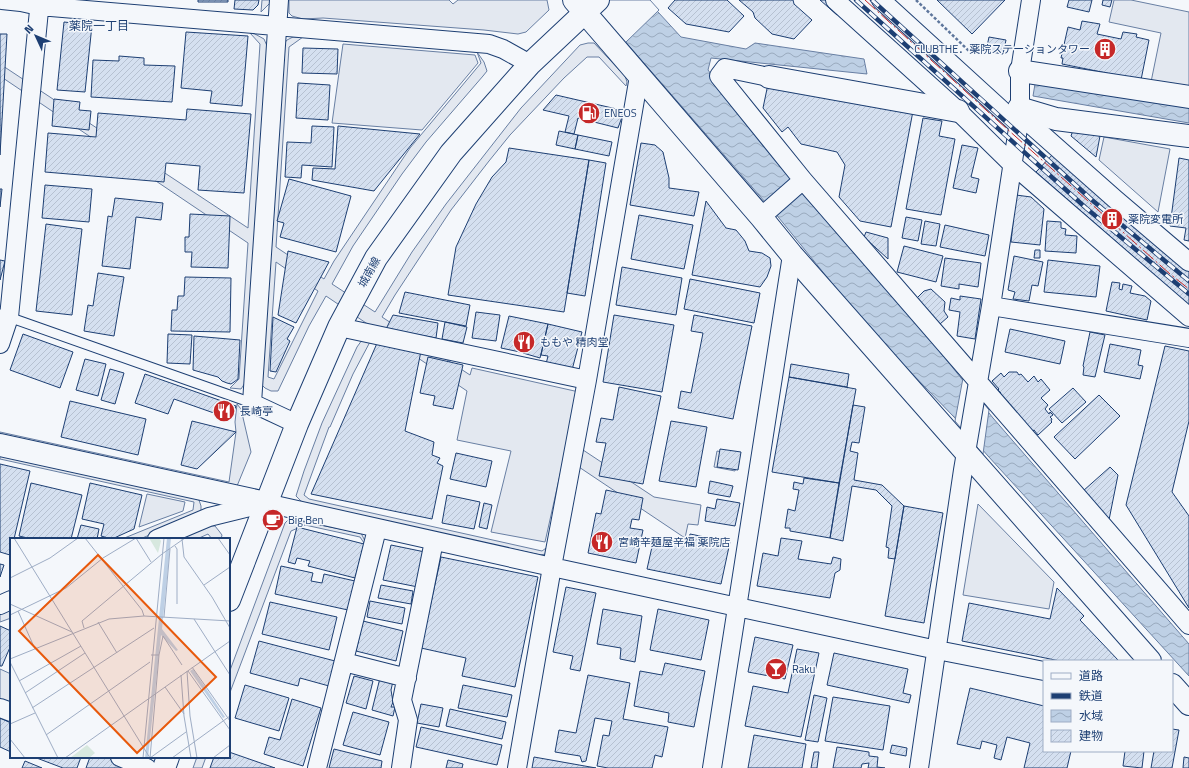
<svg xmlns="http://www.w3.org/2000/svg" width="1189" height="768" viewBox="0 0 1189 768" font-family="'Titillium Web','Noto Sans JP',sans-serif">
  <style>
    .parking { fill: #e3e8f0; stroke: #687fa3; fill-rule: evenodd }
    .water { fill: url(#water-waves); stroke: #687fa3 }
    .pier { fill: #f4f7fb; stroke: #687fa3 }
    .building { fill: url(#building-hatch); stroke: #1d3f73 }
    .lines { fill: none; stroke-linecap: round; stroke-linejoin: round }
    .lane-casing { stroke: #1d3f73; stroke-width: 11 }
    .street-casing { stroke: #1d3f73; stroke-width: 20 }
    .secondary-casing { stroke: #1d3f73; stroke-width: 24 }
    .path { stroke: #5e769c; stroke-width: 2.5; stroke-dasharray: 3 2; stroke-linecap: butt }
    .lane { stroke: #f4f7fb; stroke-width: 9 }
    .street { stroke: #f4f7fb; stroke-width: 18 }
    .secondary { stroke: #f4f7fb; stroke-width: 22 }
    .rail-casing { stroke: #1d3f73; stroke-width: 4.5 }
    .rail { stroke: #f4f7fb; stroke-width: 3; stroke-dasharray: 9; stroke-linecap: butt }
    .power { stroke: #c62828; stroke-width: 1; stroke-dasharray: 14 3 2 3; stroke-linecap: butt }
    .labels { text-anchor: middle; stroke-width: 3; stroke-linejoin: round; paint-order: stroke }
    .poi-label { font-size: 11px; fill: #1d3f73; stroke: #f4f7fb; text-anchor: start }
    .street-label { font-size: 11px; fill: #1d3f73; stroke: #f4f7fb }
    .neighbourhood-label { font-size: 12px; fill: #1d3f73; stroke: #f4f7fb }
    .inset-road { fill: none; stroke: #9eadc5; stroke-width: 1 }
    .view { fill: #e8590c; fill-opacity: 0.15; stroke: #e8590c; stroke-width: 2 }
    .inset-edge { fill: none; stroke: #1d3f73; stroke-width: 2 }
  </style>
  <defs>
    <pattern id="water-waves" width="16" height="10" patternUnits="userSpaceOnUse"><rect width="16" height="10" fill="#bed0e5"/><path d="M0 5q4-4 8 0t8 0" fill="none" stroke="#9aaabe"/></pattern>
    <pattern id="building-hatch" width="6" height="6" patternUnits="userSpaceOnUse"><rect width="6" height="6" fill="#d5e0f0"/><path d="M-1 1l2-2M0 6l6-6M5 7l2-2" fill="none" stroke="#b6c1d1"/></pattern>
  </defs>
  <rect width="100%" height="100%" fill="#f4f7fb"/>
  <path class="parking" d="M262,0H270V3L261,12Z
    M289,0H449L453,4L458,0H547L549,10L526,32L518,34L484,30L323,18L303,19L292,16L289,13Z
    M1114,0H1131L1189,12V89L1151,82L1161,33L1109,22Z
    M250,33L255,34L264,39L267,46L283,45L287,40L293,37H303L289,47L276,247L324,279L334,261L410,148L481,63L477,52L484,62L487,71L483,76L426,142L402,174L353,246L332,284L375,312L412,252L446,204L521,108L580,45L588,43H594L625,76L627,82L626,86L599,57H587L564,78L510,135L489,161L451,210L395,295L382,317L470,375L472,368L579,392L568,440L654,497L701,505L698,525L688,524L685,538L564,457L545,542L491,532L511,451L457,440L467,391L326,296L309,326L278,391H271L265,388L261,384L245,383L241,389L230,388L239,379L248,243L0,76V64L248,228L260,44ZM276,262L318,291L274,379L268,377Z
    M343,44L475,55L478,63L422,130L332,123Z
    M1104,137L1170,149L1158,212L1099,160Z
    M362,340H371L353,374L330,427H329L304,495L309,499L542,551L549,546L546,554L540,555L304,503L301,501L296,496L304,471L322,423L357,347Z
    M237,404L241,409L251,452L237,486L0,437V432L229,482L236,432L235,422Z
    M717,451L738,455L735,471L714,467Z
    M0,453L193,497L199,500L201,506V512L197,515L140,539H122L193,510L194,502L0,459Z
    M147,494L185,502L183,511L139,527Z
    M978,504L1054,582L1049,609L963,595Z
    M289,519L361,533L365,541L366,546L360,537L305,525L291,531L229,695V673L285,523Z
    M210,526H215L219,531L222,535L221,539H212L208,534L197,539H176Z
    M11,609V618L0,622V613Z
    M0,669L11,674V705L0,701Z
    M197,757H206L202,768H193Z"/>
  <path class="water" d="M589,0H647L681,37L746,49L755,43L864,59L867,74L711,58L708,70L804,196L901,303L993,418L1189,644V676L988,456L954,417L870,330L779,218Z
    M1036,78L1189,104V123L1033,96Z"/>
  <path class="pier" d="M588,0H650L659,10L625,43Z
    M963,378L989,410L983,454L955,421Z"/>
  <path class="building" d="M198,0H228V2H198Z
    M235,0H259L258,5L253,10L234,9Z
    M675,0H727L744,16L729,32L686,24L668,8Z
    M739,0H793L794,4L812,20L794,39L772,34L755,18L753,12Z
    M820,0H831L841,9L837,15Z
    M937,0H1005L972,34Z
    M1069,0H1092L1089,12L1067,7Z
    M1103,0H1112L1110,7L1102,5Z
    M1082,21L1100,24L1097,34L1121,39L1123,32L1137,34L1136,37L1149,40L1141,80L1062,64L1063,58H1061L1068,27L1080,30Z
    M64,22L92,25L85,92L57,90Z
    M186,32L248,36L242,106L210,103L212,91L181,88Z
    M0,34H7L0,155Z
    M989,37L1006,40L1003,54L986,51Z
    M303,48L338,49L337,74L302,73Z
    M119,56L144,58V65L175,66L172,102L91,97L93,60L119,61Z
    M298,83L330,85L328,120L296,118Z
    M768,84L913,111L891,227L860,221L839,197L845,165L837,152L801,144L788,127L782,132L763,108Z
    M556,95L621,110L622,117L618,128L578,118L574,134L565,132L569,116L543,110Z
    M54,99L80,102L79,110L91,111L89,130L52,126Z
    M187,109L251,114L244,193L198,190L200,166L166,163L164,182L45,172L48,133L96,137L98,113L186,120Z
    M923,118L942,121L939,136L955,139L941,215L906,209Z
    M312,126L334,127L332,167L302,165L301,178L285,177L287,142L311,143Z
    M338,126L420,134L386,176L374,191L312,180L313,168L335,169Z
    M1073,130L1100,136L1096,157L1071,136Z
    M559,131L578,135L575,149L556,145Z
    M578,135L612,142L609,156L575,149Z
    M641,143L655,145L663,152L669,178V188L699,192L694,216L630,205Z
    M962,145L978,148L971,177L979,179L976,193L953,188Z
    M509,148L589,160L564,312L448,295L456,247L476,204L492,177L506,162Z
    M1055,152L1189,267V305L1036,172Z
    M1179,158L1189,160V241L1184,240L1186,228L1170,226Z
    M589,160L606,163L585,296L567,293Z
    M289,179L351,196L336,252L280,237L284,223L277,221Z
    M45,185L92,189L89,222L42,218Z
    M0,189H2L0,207Z
    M1016,195L1031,197L1044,209L1040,245L1011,242Z
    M115,198L163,203L161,220L136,217L130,269L102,266L108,216L112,217Z
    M706,201L726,228L736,230L741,236L745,241L749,251L762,253L770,258L771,266L767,277L760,287L692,275Z
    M190,214L230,216L228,268L191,267L192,252H185V237H189Z
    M639,215L693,225L684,269L631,259Z
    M906,217L922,220L918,241L902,238Z
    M925,221L940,224L936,246L921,244Z
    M1047,221L1061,222V228L1066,229L1065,235L1077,236L1076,253L1045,251Z
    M46,224L82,229L72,315L36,311Z
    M945,225L989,235L985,256L940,247Z
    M866,232L888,238V259L864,237Z
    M904,246L943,256L936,282L897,272Z
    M1035,250H1040V258H1034Z
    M288,251L329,262L296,323L278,315Z
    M1014,256L1043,262L1038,286L1032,285L1029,301L1013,299L1015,292L1008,290Z
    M945,258L981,263L978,287L959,284V289L941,286Z
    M0,260L5,261L0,280Z
    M1048,260L1100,266L1096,297L1044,292Z
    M622,267L682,278L676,315L616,305Z
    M98,273L124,277L114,336L84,331L88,305L93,306Z
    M185,277L231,278L230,332L171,331L172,310H177L178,296H184Z
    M690,279L760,293L754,323L684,309Z
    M1112,282L1120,283L1119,289L1122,290L1123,284L1132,286L1130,293L1145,296L1151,301L1147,320L1106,311Z
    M931,289L945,302L944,311L948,317L940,324L916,299L924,291Z
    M405,292L470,305L466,326L399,313Z
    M960,296L981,299L975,339L957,336L960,312L949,310L951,298L960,300Z
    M476,312L500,315L496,341L472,338Z
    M393,315L438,323L436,338L386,329Z
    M614,315L674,325L662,392L603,382Z
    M694,315L752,326L733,419L678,408L681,391L691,393L703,333L691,331Z
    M509,316L548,324L540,358L523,353L524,351L520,350V352L501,348Z
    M273,317L294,327L287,339L290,341L276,372L270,371Z
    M445,322L467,327L463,343L442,339Z
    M548,324L582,332L572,370L546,364L548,356L541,355Z
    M1010,329L1065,341L1060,364L1005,352Z
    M1090,332L1105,335L1095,377L1083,375L1084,367L1083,366Z
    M23,334L73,352L60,388L10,370Z
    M168,334L192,335L190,364L167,363Z
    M194,336L240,340L238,379L234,382L231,384L227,383L222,381L218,377L193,370Z
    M378,341L421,351L405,431L434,442L432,455L440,458L437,463L443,466L432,519L311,494Z
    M1110,344L1141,350L1138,365L1143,366L1140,379L1104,372Z
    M1165,346L1189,351V421L1172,492L1189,516V608L1126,505Z
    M428,357L463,365L453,409L433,405L435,396L420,393Z
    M85,359L106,364L98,396L76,390Z
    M791,364L849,374L847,387L789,377Z
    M110,369L124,373L115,404L101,400Z
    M1009,372H1017L1019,375L1021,374L1028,382L1034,376L1038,382L1041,379L1050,390L1041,398L1048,405L1045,409L1049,414L1050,412L1053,415L1050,417L1052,419L1051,421L1052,422L1038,435L1034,430L1031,432L999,395L1001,393L998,390L999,389L992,381L1001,373L1004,377Z
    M145,374L236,406L231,419L174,399L168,414L135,403Z
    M789,377L856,389L839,483L772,472Z
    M619,387L661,396L643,484L599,476L606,443L596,442L601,418L613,420Z
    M1073,388L1086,402L1062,423L1049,409Z
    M1099,395L1120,416L1075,459L1054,437Z
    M70,401L146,419L138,455L61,437Z
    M853,405L865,407L859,443L852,442L850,451L858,453L854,480L882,485L904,506L895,559L888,558L889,548L886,547L892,506L876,490L852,486L843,541L830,538Z
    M192,421L236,432L197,469L181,465Z
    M671,421L707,427L696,487L659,481Z
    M720,449L741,452L738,470L717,467Z
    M456,453L492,461L486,487L450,479Z
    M0,464L30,471L14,539H11L10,555L0,552Z
    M1110,467L1118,475L1109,520L1083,491Z
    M804,478L839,483L830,538L790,531V528H785L788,509L795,511L799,490L793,489L794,482L803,484Z
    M710,481L733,486L730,497L708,493Z
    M31,483L82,495L71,539H32L19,536Z
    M90,483L142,495L134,529L112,539L101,536L104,524L82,519Z
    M606,490L643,498L639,520L632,519L630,528L643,530L636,563L588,553L596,513L601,514Z
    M447,495L480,502L474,529L442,523Z
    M717,499L740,503L735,526L705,521L707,507L715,509Z
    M484,503L492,505L487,529L479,527Z
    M904,506L943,513L924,623L885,616Z
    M81,525L99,529L97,539H77Z
    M297,527L364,544L355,578L308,566L310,561L297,558L295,564L288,562Z
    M690,534L730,542L721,584L647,569L654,538L688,545Z
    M781,538L802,541L798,559L831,564L833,557L841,559L840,570L835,573L830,598L757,586L763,553L778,556Z
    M391,545L425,552L418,587L383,580Z
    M441,557L538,577L515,687L462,676L466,658L421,648Z
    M0,564L4,565L0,577Z
    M281,566L313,573L311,581L322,583L324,574L355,581L348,610L275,594Z
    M381,585L413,591L411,604L378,598Z
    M566,587L596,593L580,671L570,669L573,656L553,652Z
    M1057,588L1084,616L1080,620L1118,660V661H1060L962,641L969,603L1050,619Z
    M370,601L405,608L402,624L367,617Z
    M270,602L337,617L329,650L262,634Z
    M603,609L642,616L635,662L620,659L621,648L597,644Z
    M658,609L709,620L701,660L650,650Z
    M363,621L403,631L396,661L356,651Z
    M0,626L11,631V645L2,666H0Z
    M755,637L793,645L785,679L748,672Z
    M259,641L335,661L329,686L300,678L298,686L250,673Z
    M797,649L819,653L801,737L745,726L753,686L788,693Z
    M834,653L908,669L903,693L911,695L909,703L827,685Z
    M665,663L705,671L694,727L668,722L669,713L634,706L640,671L662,675Z
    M588,675L630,683L623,719L668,727L662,757L655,755L652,768H608L597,766L603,735L609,736L612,721L595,718L586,761L582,762L580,756L555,752L559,730L576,733Z
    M354,676L373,681L366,709L346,703Z
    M380,678L393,681L391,690L393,702L391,707H395L393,716L372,710Z
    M245,685L289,698L279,731L235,718Z
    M463,685L512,695L507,717L458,708Z
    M970,688L1044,706V751H1071L1067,768H1024L1030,743L1007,737L1001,760L994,758L997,745L982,741L980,749L957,744Z
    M814,695L827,698L818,742L805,740Z
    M833,697L890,706L883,750L825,741Z
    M292,699L321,708L303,766L264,754L269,737L280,740Z
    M421,704L443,708L439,727L417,723Z
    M450,709L506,722L502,739L446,726Z
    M353,712L389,722L380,755L343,745Z
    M0,718L11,723V752L0,747Z
    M421,727L502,745L497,765L416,747Z
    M1172,729L1179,730L1172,768H1151L1154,751H1172Z
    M754,735L806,744L802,768H748Z
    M892,745L907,748L906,756L890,753Z
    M837,747L869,752V756L878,757L877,767L885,768H868L869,763L862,764L861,768H833Z
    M334,749L382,761L381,768H329Z
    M1125,751H1144L1142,768L1123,766Z
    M229,752L275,768H210L214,757H229Z
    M814,752H819L817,768H811Z
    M34,757H81L77,768H63Z
    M90,757H106L123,764L121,768H86Z
    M534,757L596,768H532Z
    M1184,757L1189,758V768H1183Z
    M448,760L463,764L462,768H446Z
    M25,761L42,768H22Z"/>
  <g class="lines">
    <g class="lane-casing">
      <path id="lane" d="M0,314L252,403"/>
    </g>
    <g class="street-casing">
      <path id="street" d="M2,0L21,2L39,6L489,44L503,49L530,64
        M279,0L252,403L297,424
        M835,0L958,111L1012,164L1189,317
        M881,0L1017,124
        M1020,115L1115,199L1189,262
        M803,180L1189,625
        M761,217L803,180L719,76L725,68L769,77
        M991,306L1189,338
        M339,327L587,380
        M0,344L9,317L40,0
        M157,539L209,517L266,503L552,567L937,650L1044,671
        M0,605L11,600
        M344,662L407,678
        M0,708L11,712
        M120,757L147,768
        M317,768L377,529
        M401,768L408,720L402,700L434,541
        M517,768L552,567L587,380L639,76
        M712,768L792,255
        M919,768L963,470L991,306L1020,115V71L1031,0"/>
    </g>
    <g class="secondary-casing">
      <path id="secondary" d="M574,0L761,217L792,255L1150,661
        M1020,71L1189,97
        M769,77L958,111
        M1019,108L1056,119L1189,136
        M0,445L266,503
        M229,600L297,424L339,327L376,258L451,153L530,64L598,0
        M1172,685L1189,704
        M164,768L168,757"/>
    </g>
    <path class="path" d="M916,0L969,51"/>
    <use href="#lane" class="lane"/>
    <use href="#street" class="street"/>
    <use href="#secondary" class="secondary"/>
    <g class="rail-casing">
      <path id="rail" d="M856,0L1086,208L1189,294
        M872,0L1092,200L1189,281"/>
    </g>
    <use href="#rail" class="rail"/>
    <path class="power" d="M865,0L997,120L1170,274L1189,289"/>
  </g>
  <defs>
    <g id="building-disc" transform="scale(1.15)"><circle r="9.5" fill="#c62828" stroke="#f4f7fb"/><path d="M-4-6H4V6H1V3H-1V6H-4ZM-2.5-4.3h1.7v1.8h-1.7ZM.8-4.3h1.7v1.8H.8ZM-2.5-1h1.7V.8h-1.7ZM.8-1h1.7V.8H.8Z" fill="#fff"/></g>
    <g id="fuel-disc" transform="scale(1.15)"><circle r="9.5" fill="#c62828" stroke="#f4f7fb"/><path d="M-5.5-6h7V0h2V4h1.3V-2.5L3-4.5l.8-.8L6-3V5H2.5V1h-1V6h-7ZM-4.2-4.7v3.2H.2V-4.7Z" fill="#fff"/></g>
    <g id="restaurant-disc" transform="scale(1.15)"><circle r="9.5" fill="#c62828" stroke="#f4f7fb"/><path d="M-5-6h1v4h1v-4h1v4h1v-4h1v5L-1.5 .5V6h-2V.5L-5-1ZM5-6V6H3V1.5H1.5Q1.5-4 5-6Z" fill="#fff"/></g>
    <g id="cafe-disc" transform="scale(1.15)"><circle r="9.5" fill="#c62828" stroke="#f4f7fb"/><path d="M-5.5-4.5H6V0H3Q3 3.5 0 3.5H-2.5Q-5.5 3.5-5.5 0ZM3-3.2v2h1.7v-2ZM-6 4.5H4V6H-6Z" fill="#fff"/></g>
    <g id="bar-disc" transform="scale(1.15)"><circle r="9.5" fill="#c62828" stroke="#f4f7fb"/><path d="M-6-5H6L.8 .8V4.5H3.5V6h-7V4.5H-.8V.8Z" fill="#fff"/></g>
  </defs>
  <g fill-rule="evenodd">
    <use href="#building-disc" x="1105" y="49"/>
    <use href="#fuel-disc" x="589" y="113"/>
    <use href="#building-disc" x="1112" y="219"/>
    <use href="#restaurant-disc" x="524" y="342"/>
    <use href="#restaurant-disc" x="224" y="411"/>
    <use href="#cafe-disc" x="273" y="520"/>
    <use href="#restaurant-disc" x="602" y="542"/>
    <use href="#bar-disc" x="776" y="669"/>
  </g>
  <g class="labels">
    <g class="poi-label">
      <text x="1090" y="53" text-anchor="end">CLUBTHE．薬院ステーションタワー</text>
      <text x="604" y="117">ENEOS</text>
      <text x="1128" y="223">薬院変電所</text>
      <text x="540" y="346">ももや 精肉堂</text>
      <text x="240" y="415">長崎亭</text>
      <text x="288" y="524">Big Ben</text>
      <text x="618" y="546">宮崎辛麺屋辛福 薬院店</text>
      <text x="792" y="673">Raku</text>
    </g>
    <g class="street-label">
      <text transform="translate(369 272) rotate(-61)" y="4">城南線</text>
    </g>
    <g class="neighbourhood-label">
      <text x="99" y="30">薬院一丁目</text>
    </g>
  </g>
  <g transform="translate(10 538)">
    <rect width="220" height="220" fill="#f4f7fb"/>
    <path d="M139,0H149L151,3L148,15ZM77,207L85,215L79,220H60Z" fill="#d7e8df"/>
    <path d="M157,0H161L152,91L168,112L166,113L151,97L138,220H135ZM183,131L215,179L213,180L180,133Z" fill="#bed0e5"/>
    <path class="inset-road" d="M4,0L140,220M75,0L132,72L134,78M126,0L141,24M208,0L220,17M172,1L174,19L202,59L220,90M165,8L167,11V66M0,40L40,20L68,0M194,47L220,29M0,66L62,94M8,73L25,111M0,77L56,50L93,20L126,0M154,79L160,11M184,81L220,137M88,84L107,115M74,90L72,83L152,16L175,0M141,117H149L153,98L172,127M0,121L99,81L134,78L220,83M0,124L48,220M182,129L220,183M177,133L180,178L187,220M178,133L220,192M171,137L174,178L181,220M9,143L71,108M155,149L174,176M15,155L75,115M22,170L144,90M0,186L25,175M36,197L140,124M0,201L15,220M55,220L220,103M133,220L154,0M140,220L149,117M140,220L176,194M162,220L220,178M203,220L220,207"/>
    <path class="view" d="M88,17L206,139L127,215L9,93Z"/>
    <rect width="220" height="220" class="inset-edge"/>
  </g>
  <rect x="1043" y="660" width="130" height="92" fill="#f4f7fb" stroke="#9eadc5"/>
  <rect x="1051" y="673" width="20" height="6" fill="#f4f7fb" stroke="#9eadc5"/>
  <text x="1079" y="680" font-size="12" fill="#1d3f73">道路</text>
  <rect x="1051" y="693" width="20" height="6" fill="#1d3f73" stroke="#9eadc5"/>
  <text x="1079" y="700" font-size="12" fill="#1d3f73">鉄道</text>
  <rect x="1051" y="710" width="20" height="12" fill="url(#water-waves)" stroke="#9eadc5"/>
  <text x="1079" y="720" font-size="12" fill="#1d3f73">水域</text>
  <rect x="1051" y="730" width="20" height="12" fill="url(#building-hatch)" stroke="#9eadc5"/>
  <text x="1079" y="740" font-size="12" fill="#1d3f73">建物</text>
  <g transform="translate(36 36) rotate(314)" stroke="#f4f7fb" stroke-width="3" paint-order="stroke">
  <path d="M0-3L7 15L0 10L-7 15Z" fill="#1d3f73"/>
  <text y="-6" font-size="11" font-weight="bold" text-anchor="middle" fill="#1d3f73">N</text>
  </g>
</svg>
